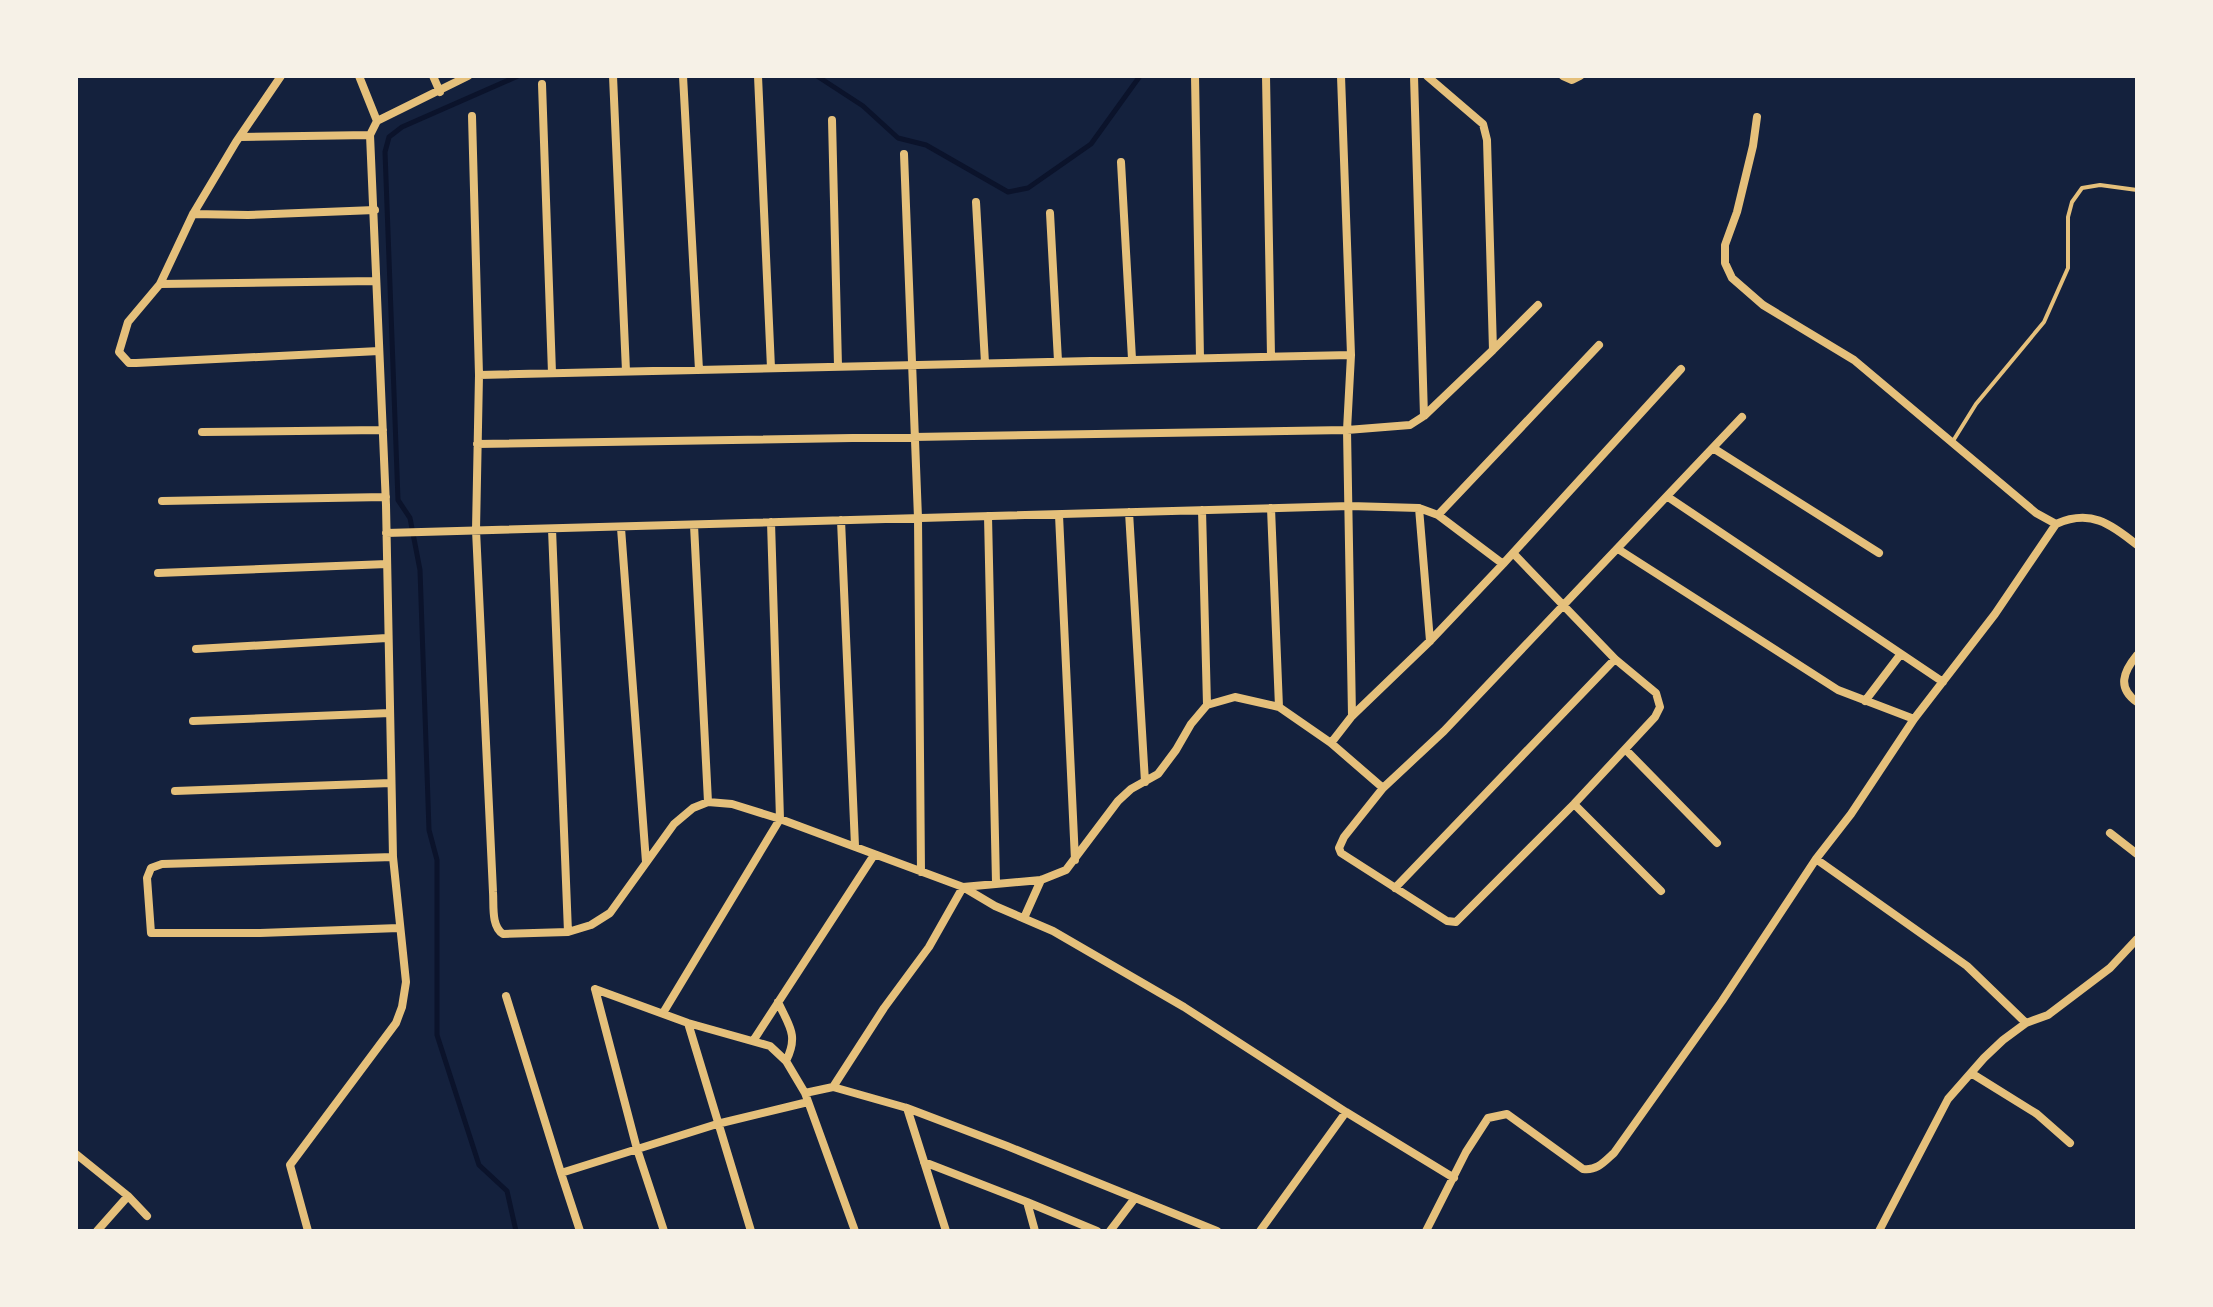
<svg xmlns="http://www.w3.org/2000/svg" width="2213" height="1307" viewBox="0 0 2213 1307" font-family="Montserrat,sans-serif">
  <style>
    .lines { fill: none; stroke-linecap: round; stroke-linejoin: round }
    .stream { stroke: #0b132b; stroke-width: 5 }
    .service { stroke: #e5c07b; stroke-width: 4 }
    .minor { stroke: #e5c07b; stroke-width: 8 }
  </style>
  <rect width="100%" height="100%" fill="#14213d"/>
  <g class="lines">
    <path class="stream" d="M817,76L863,106L898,138L926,145L1008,192L1028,188L1091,144L1140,76
      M516,1231L507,1191L479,1165L437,1035V860L429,830L420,570L410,518L398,500L385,152L389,137L402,127L518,76"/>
    <path class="service" d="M1953,441L1976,404L2044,322L2068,268V217L2072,202L2082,188L2100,185L2137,190"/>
    <path class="minor" d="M281,76L236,142L193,214L160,284L128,322L119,352L129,363H136L379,351
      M359,76L377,121
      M433,76L440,92
      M613,76L626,371
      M683,76L699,370
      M758,76L771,368
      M1195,76L1200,358
      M1266,76L1271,356
      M1341,76L1351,355L1347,430L1352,716
      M1414,76L1424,416
      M1563,76L1572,80L1580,76
      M542,84L552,373
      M472,116L479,375L476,530L493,892C494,906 491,926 503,934L568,932L591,925L610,913L674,824L693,808L708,802L732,804L780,819L963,887L1041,880L1066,870L1118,801L1131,789L1158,774L1176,750L1191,724L1207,705L1235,697L1279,707L1331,743L1383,788L1444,731L1742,417
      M1757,117L1753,146L1737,212L1725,245V263L1732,278L1763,305L1854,360L2036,513L2056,524C2090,509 2110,523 2137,545
      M832,120L838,366
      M240,137L370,135
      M904,154L918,518L921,872
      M1121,162L1132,359
      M976,202L985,363
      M1050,213L1058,361
      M193,214L248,215L375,210
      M160,284L375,281
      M1493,350L1538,305
      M479,375L1351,355
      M202,432L383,430
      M477,444L1347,430L1410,425L1424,416L1493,350L1487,140L1483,124L1427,76
      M1713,448L1879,553
      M1668,497L1943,682
      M162,501L386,497
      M1271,508L1279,707
      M1419,508L1430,641
      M1202,510L1207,705
      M1129,512L1145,782
      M1059,515L1075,860
      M1438,515L1599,345
      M988,516L996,883
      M841,520L855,846
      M694,525L708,802
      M621,528L646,862
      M552,529L568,932
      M386,533L1350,506L1419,508L1438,515L1503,564L1681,369
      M1618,549L1838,690L1914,719
      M158,573L387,564
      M196,649L387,638
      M2137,655C2123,672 2117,688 2137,702
      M1865,701L1900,655
      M193,721L390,713
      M1331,743L1352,716L1430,641L1503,564
      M1626,750L1717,843
      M1383,788L1344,837L1339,848L1341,853L1447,921L1456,922L1574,804L1655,717L1660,707L1656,693L1615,659L1514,554
      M175,791L391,783
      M1574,804L1661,891
      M2110,833L2137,854
      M393,857L162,864L151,868L147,878L151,933H260L399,928
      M1816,859L1967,966L2026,1023
      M1395,888L1615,659
      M1024,918L1041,880
      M595,989L637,1149L664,1231
      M595,989L688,1023L770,1046L786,1061L805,1093
      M506,996L561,1173
      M778,1002C789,1026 799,1035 786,1061
      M663,1013L780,819L771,522
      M688,1023L751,1231
      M753,1041L874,855
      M1971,1073L2037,1114L2070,1143
      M833,1087L884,1008L929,947L963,887L995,906L1053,931L1184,1007L1346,1112L1454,1178
      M907,1108L1007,1146L1217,1231
      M76,1154L128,1196L147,1216
      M924,1162L1027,1202L1035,1231
      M1027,1202L1097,1231
      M97,1231L128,1196
      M308,1231L290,1165L396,1023L402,1007L406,982L393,857L386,505L370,135L377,121L468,76
      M580,1231L561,1173L717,1124L808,1102
      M855,1231L805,1093L833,1087L907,1108L946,1231
      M1110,1231L1135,1198
      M1260,1231L1346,1112
      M1426,1231L1466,1152L1488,1118L1507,1114L1583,1169C1597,1171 1604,1162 1614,1153L1722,1001L1816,859L1851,814L1914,719L1995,614L2056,524
      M1879,1231L1948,1099L1984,1058L2003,1040L2026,1023L2048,1015L2110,968L2137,939"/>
  </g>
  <rect width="2213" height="1307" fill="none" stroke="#f6f1e7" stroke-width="156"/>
</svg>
